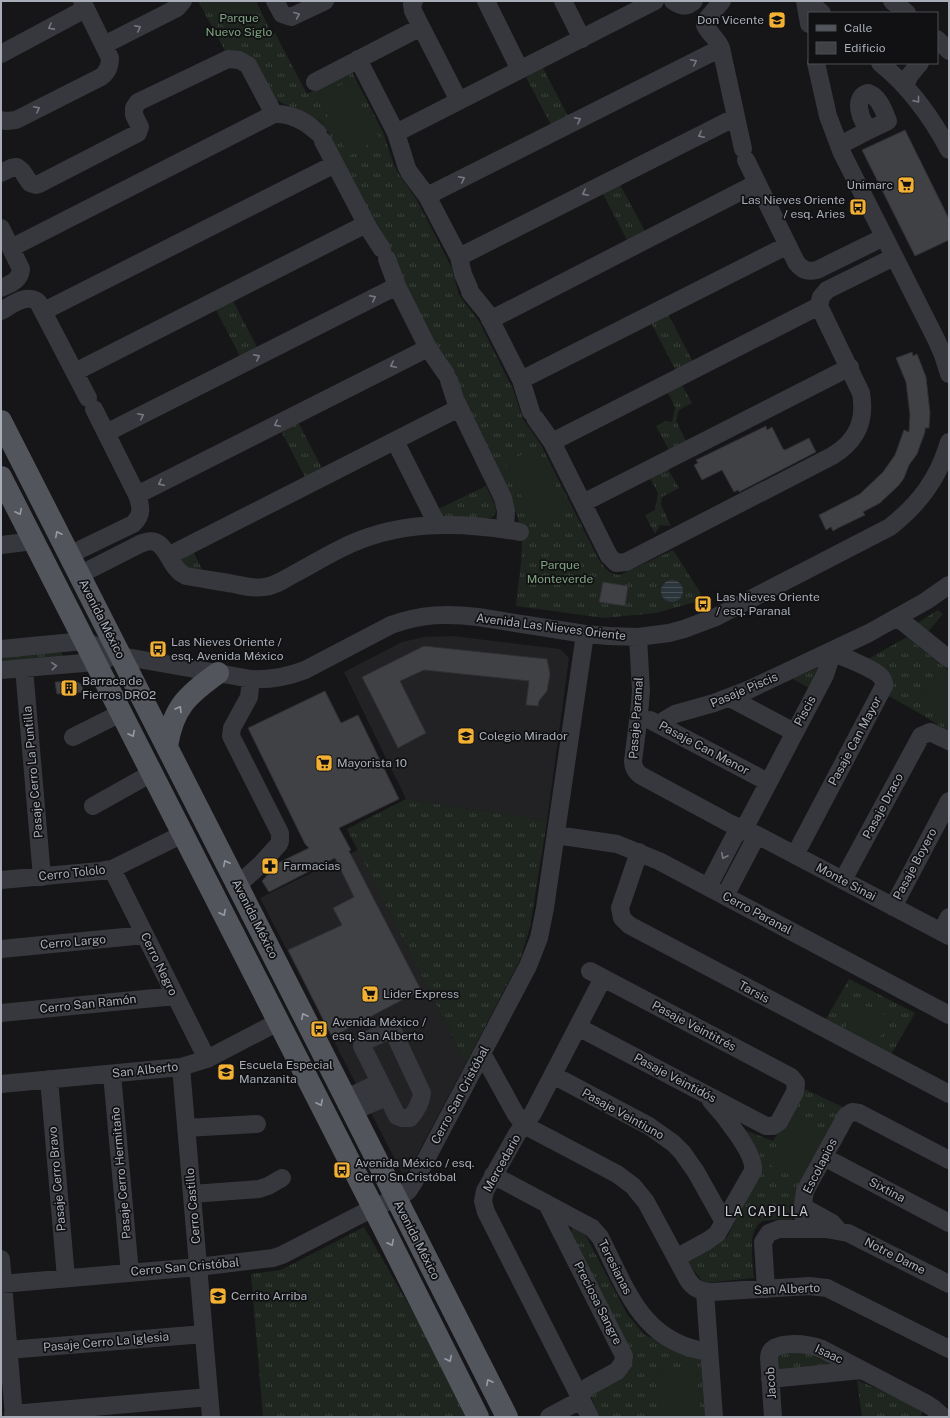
<svg xmlns="http://www.w3.org/2000/svg" width="950" height="1418" viewBox="0 0 950 1418" font-family="'Public Sans',sans-serif">
  <style>
    .built { fill: #222225 }
    .grass { fill: url(#grass-tufts) }
    .garden { fill: #1e261f }
    .water { fill: url(#water-rules) }
    .building { fill: #404145; stroke: #303034 }
    .lines { fill: none; stroke-linecap: round; stroke-linejoin: round }
    .minor { stroke: #37383d; stroke-width: 18 }
    .major { stroke: #53555c; stroke-width: 22 }
    .oneway { stroke: #757881 }
    .oneway2 { stroke: #979ba6 }
    .labels { text-anchor: middle; stroke-width: 3.5; stroke-linejoin: round; paint-order: stroke }
    .park-label { font-size: 12px; fill: #7fa381; stroke: #111113 }
    .poi-label { font-size: 12px; fill: #a8adb8; stroke: #111113; text-anchor: start }
    .street-label { font-size: 12px; fill: #a8adb8; stroke: #111113 }
    .neighbourhood-label { font-size: 13px; letter-spacing: 1px; fill: #c9ccd4; stroke: #111113 }
  </style>
  <defs>
    <pattern id="grass-tufts" width="24" height="20" patternUnits="userSpaceOnUse"><rect width="24" height="20" fill="#1e261f"/><path d="M3 7l-1-3M5 7V3M7 7l1-3M15 17l-1-3M17 17v-4M19 17l1-3" fill="none" stroke="#3c433d"/></pattern>
    <pattern id="water-rules" width="6" height="5" patternUnits="userSpaceOnUse"><rect width="6" height="5" fill="#2c353c"/><path d="M0 2.5h6" fill="none" stroke="#485056"/></pattern>
  </defs>
  <rect width="100%" height="100%" fill="#161618"/>
  <path class="built" d="M453,636L560,649L569,658L547,821L406,799L344,672L402,642L424,637Z
    M358,850L466,1063L408,1172L402,1173L260,898Z"/>
  <path class="grass" d="M198,1H256L272,34L275,33L307,94L352,72L383,132L394,165L400,176L417,200L452,268L459,295L480,323L513,389L523,419L540,443L599,560C606,569 608,574 620,575L673,550L700,592L703,600L656,613L604,618L516,606C518,582 524,555 521,531C519,520 515,511 512,501L465,401L456,374L429,335L329,133L320,121L272,98L228,56Z
    M543,68L569,118L552,127L526,77Z
    M618,181L645,231L627,240L601,190Z
    M232,299L258,349L241,358L215,308Z
    M667,312L693,362L676,371L650,321Z
    M681,383L692,403L679,410L676,421L686,441L669,450L656,426L665,421L672,422L675,407L667,391Z
    M297,420L323,470L306,479L280,429Z
    M665,464L679,488L662,497L661,505L671,526L660,525L655,534L645,515L655,510L658,493L647,473Z
    M486,486L495,505L496,512L493,517L486,519L442,517L438,509Z
    M193,551L203,571L180,568L176,559Z
    M938,610L943,614L925,635L914,625Z
    M907,637L949,671V736L943,732L941,727L926,717L887,695L861,663Z
    M59,648L63,657L1,663V654Z
    M821,666L809,688L793,679Z
    M406,799L547,821L530,927L520,960L466,1063L347,829Z
    M849,979L915,1013L889,1058L823,1024Z
    M805,1089L843,1107L797,1194L795,1214L792,1220C784,1220 771,1219 764,1221C746,1226 753,1264 754,1278L704,1283L686,1261L727,1237L762,1168L741,1132L745,1130L773,1141Z
    M573,1225L585,1234L627,1314L644,1334L670,1348L701,1360L705,1417H600L590,1395L626,1374L571,1233Z
    M364,1227L437,1354L466,1417H263L251,1274L281,1270Z
    M804,1352L839,1366L776,1372L778,1353Z
    M857,1380L923,1409L921,1416L862,1417Z"/>
  <path class="garden" d="M210,1H250L263,26L232,42Z
    M349,81L379,138L349,156L317,96Z
    M537,447L566,508L535,523L505,463Z
    M942,670L949,676V726L917,701Z
    M858,1002L890,1018L875,1047L844,1030Z
    M793,1114L827,1133L801,1181L767,1163Z
    M696,1366L700,1417H660L657,1370Z"/>
  <path class="water" d="M661 591a11 11 0 1 1 22 0a11 11 0 1 1-22 0Z"/>
  <path class="building" d="M905,130L949,219V240L915,256L862,150Z
    M912,352L913,356L917,354L926,377L930,413L929,428H925V432L917,454L909,465L904,478L899,485L880,503L863,512L865,515L838,528L833,531L831,527L826,530L819,515L860,494L883,472L895,455L904,430L909,432L910,415L906,382L896,358Z
    M766,426L767,430L772,427L783,449L785,450L809,438L816,452L739,492L738,490L734,492L722,470L702,480L694,465L698,463L696,460Z
    M603,582L628,586L625,606L599,602Z
    M424,646L547,659L550,674L547,691L539,701L538,706L526,705L529,681L424,670L400,681L426,733L398,748L362,677Z
    M76,681L81,684L84,692L57,694L55,682Z
    M325,691L341,723L358,715L399,799L339,828L351,850L349,851L421,990L332,1037L288,950L342,925L333,908L354,897L335,858L269,892L262,881L278,863L309,848L305,844L248,728Z"/>
  <g class="lines">
    <path class="minor" d="M275,1L282,14L291,17L325,1
      M414,1L412,4L413,11L459,101
      M486,1L520,70
      M563,1L582,39
      M673,1C680,6 687,8 694,1
      M722,1L707,19L705,25C709,34 717,38 721,48L743,149
      M805,1L809,24
      M808,1L822,13
      M892,1L907,13
      M937,39L949,51
      M104,45L177,8L183,1
      M1,54L85,9
      M358,59L396,133L407,168
      M816,63L828,116L842,153L937,341L943,355L949,374
      M880,63C910,87 931,116 949,150
      M315,82L421,27
      M905,85L910,75L920,63
      M1,120L6,121L16,120L101,77C108,72 110,66 110,58L82,1
      M396,133L655,1
      M323,141L369,229L382,249
      M839,146C855,137 871,129 888,121C884,111 879,96 868,93C851,98 862,122 869,130
      M746,160L796,262C802,270 807,272 817,270L884,237
      M409,172L427,196L459,257L463,274L469,288
      M1,173L11,168L17,167L22,171L30,183L36,185L39,184L138,133L140,127L134,115V108L138,102L228,59L239,60L248,65L274,114
      M427,196L721,48
      M1,228L21,269C20,281 10,284 1,288
      M11,248L274,114C291,113 307,122 318,133
      M459,257L736,117
      M387,259L397,286L428,348L446,374
      M470,292L487,313L521,380L531,412
      M1,311C12,305 26,293 38,302L88,398
      M44,311L335,164
      M490,320L757,183
      M75,372L366,224
      M449,380L455,399L503,498L506,511L505,529
      M521,380L788,245
      M535,418L552,442L609,556L616,563L626,562L832,456C857,441 866,421 861,393L819,306L821,297L827,290L894,257
      M106,433L397,286
      M395,441L437,524
      M552,442L819,306
      M137,495L428,348
      M583,503L850,367
      M1,545L34,541
      M69,555L133,524C143,515 141,506 137,495L94,409
      M168,556L459,408
      M79,575L140,544C168,531 166,568 186,576C202,579 218,581 234,584C243,586 254,589 264,587C275,586 285,579 294,574C309,566 324,557 340,549C396,520 459,521 520,532
      M898,618L949,659
      M638,637L641,691L639,714L633,761C633,767 635,771 640,775L729,823L757,835L949,936
      M1,649L84,641L121,656L251,679C270,680 287,677 305,670L391,625C422,614 446,613 478,617L585,634L609,636L638,637L669,633L684,629L716,617L890,527C920,503 938,479 949,442
      M24,668L42,877
      M1,670L95,662L107,659
      M730,698L794,732
      M650,720L768,782
      M660,725L665,720L675,714L714,703L748,690L869,633L926,601L949,585
      M73,737L121,713
      M93,806L152,773
      M556,835L617,844L659,861L949,1015
      M639,852L620,908L622,918L629,925L949,1094
      M795,855L884,686C884,683 884,680 881,677C875,669 840,655 829,652
      M112,869L207,1059
      M1,880L100,871L112,869L183,834
      M843,880L921,736L930,732L949,741
      M238,885L260,865L279,844L280,841V833L231,736L232,728L249,697L251,679
      M708,887L734,837L740,831L744,829L825,675L829,663V652
      M725,896L757,835
      M893,907L949,801
      M941,932L949,917
      M1,949L145,935
      M1,1013L175,996
      M578,1027L766,1126H773L779,1122L795,1092L796,1083L791,1077L590,971
      M390,1030L393,1031L422,1093C421,1102 416,1111 410,1118H402L397,1116L362,1046L363,1042Z
      M482,1053L515,1113L524,1125L617,1174L633,1186L646,1202L688,1280C694,1289 701,1292 712,1292L809,1286L827,1288L949,1349
      M181,1067L211,1417
      M112,1074L130,1273
      M553,1075L649,1126L673,1143L682,1152L696,1172L724,1222
      M49,1079L66,1278
      M1,1084L181,1067L207,1059L278,1022
      M344,1095L355,1094L380,1082
      M354,1116L361,1108L386,1097
      M186,1128L257,1124
      M824,1157L949,1223
      M493,1175L592,1228L600,1237C627,1290 642,1343 709,1352
      M192,1194L259,1189L268,1186L282,1178
      M547,1204L624,1356L623,1363L617,1371L588,1387L582,1393L575,1403L549,1417
      M803,1207L832,1223L839,1231
      M804,1229L803,1204L805,1191L846,1116L852,1112L859,1113L949,1160
      M676,1258L707,1241L717,1234L753,1171C756,1154 723,1114 711,1101
      M1,1259L14,1417
      M1,1284L198,1267L273,1258L282,1255L373,1208L401,1196L408,1191L414,1182L528,966L539,938L545,908L585,634
      M766,1289L763,1242L769,1233L779,1229H826L848,1233L949,1284
      M705,1292L714,1417
      M8,1350L204,1334
      M770,1379L862,1370
      M13,1414L209,1397
      M590,1417L486,1212L483,1201L485,1191L517,1134L533,1113L603,978
      M773,1417L769,1358C769,1338 809,1344 822,1349L927,1404L933,1408L943,1417"/>
    <path class="major" d="M1,421L344,1095L507,1417
      M1,477L382,1225L478,1417
      M167,746C173,708 187,695 218,673"/>
  </g>
  <defs><path id="oneway-chevron" d="M-2-3.5L2.5 0L-2 3.5" fill="none" stroke-width="1.6" stroke-linecap="round" stroke-linejoin="round"/></defs>
  <g class="oneway">
    <use href="#oneway-chevron" transform="translate(297 15) rotate(-23)"/>
    <use href="#oneway-chevron" transform="translate(51 27) rotate(152)"/>
    <use href="#oneway-chevron" transform="translate(138 28) rotate(-27)"/>
    <use href="#oneway-chevron" transform="translate(694 62) rotate(-27)"/>
    <use href="#oneway-chevron" transform="translate(917 100) rotate(51)"/>
    <use href="#oneway-chevron" transform="translate(37 109) rotate(-27)"/>
    <use href="#oneway-chevron" transform="translate(578 120) rotate(-27)"/>
    <use href="#oneway-chevron" transform="translate(701 135) rotate(153)"/>
    <use href="#oneway-chevron" transform="translate(462 179) rotate(-27)"/>
    <use href="#oneway-chevron" transform="translate(585 193) rotate(153)"/>
    <use href="#oneway-chevron" transform="translate(373 298) rotate(-27)"/>
    <use href="#oneway-chevron" transform="translate(257 357) rotate(-27)"/>
    <use href="#oneway-chevron" transform="translate(393 365) rotate(153)"/>
    <use href="#oneway-chevron" transform="translate(141 416) rotate(-27)"/>
    <use href="#oneway-chevron" transform="translate(277 424) rotate(153)"/>
    <use href="#oneway-chevron" transform="translate(161 483) rotate(153)"/>
    <use href="#oneway-chevron" transform="translate(54 666) rotate(-5)"/>
    <use href="#oneway-chevron" transform="translate(724 856) rotate(117)"/>
  </g>
  <g class="oneway2">
    <use href="#oneway-chevron" transform="translate(19 512) rotate(63)"/>
    <use href="#oneway-chevron" transform="translate(58 534) rotate(-117)"/>
    <use href="#oneway-chevron" transform="translate(179 709) rotate(-59)"/>
    <use href="#oneway-chevron" transform="translate(132 734) rotate(63)"/>
    <use href="#oneway-chevron" transform="translate(226 863) rotate(-117)"/>
    <use href="#oneway-chevron" transform="translate(223 913) rotate(63)"/>
    <use href="#oneway-chevron" transform="translate(304 1016) rotate(-117)"/>
    <use href="#oneway-chevron" transform="translate(320 1103) rotate(63)"/>
    <use href="#oneway-chevron" transform="translate(391 1243) rotate(63)"/>
    <use href="#oneway-chevron" transform="translate(449 1359) rotate(63)"/>
    <use href="#oneway-chevron" transform="translate(489 1382) rotate(-117)"/>
  </g>
  <defs>
    <g id="school-square" transform="scale(0.9)"><rect x="-9" y="-9" width="18" height="18" rx="4" fill="#f2b134" stroke="#111113"/><path d="M0-5L7-2L0 1L-7-2ZM-4 1L0 2.5L4 1V4Q0 6-4 4Z" fill="#111"/></g>
    <g id="supermarket-square" transform="scale(0.9)"><rect x="-9" y="-9" width="18" height="18" rx="4" fill="#f2b134" stroke="#111113"/><path d="M-6-5.5h2.5l.6 2H6L4.5 2H-2.5L-4.4-4H-6ZM-1.5 3.2a1.3 1.3 0 1 0 .1 0ZM3 3.2a1.3 1.3 0 1 0 .1 0Z" fill="#111"/></g>
    <g id="bus-square" transform="scale(0.9)"><rect x="-9" y="-9" width="18" height="18" rx="4" fill="#f2b134" stroke="#111113"/><path d="M-5-6H5V4H4V6H2V4H-2V6H-4V4H-5ZM-3.5-4V0h7V-4ZM-3.5 1.2v1.5H-2V1.2ZM2 1.2v1.5H3.5V1.2Z" fill="#111"/></g>
    <g id="building-square" transform="scale(0.9)"><rect x="-9" y="-9" width="18" height="18" rx="4" fill="#f2b134" stroke="#111113"/><path d="M-4-6H4V6H1V3H-1V6H-4ZM-2.5-4.3h1.7v1.8h-1.7ZM.8-4.3h1.7v1.8H.8ZM-2.5-1h1.7V.8h-1.7ZM.8-1h1.7V.8H.8Z" fill="#111"/></g>
    <g id="pharmacy-square" transform="scale(0.9)"><rect x="-9" y="-9" width="18" height="18" rx="4" fill="#f2b134" stroke="#111113"/><path d="M-2-6h4v4h4v4h-4v4h-4v-4h-4v-4h4Z" fill="#111"/></g>
  </defs>
  <g fill-rule="evenodd">
    <use href="#school-square" x="777" y="20"/>
    <use href="#supermarket-square" x="906" y="185"/>
    <use href="#bus-square" x="858" y="207"/>
    <use href="#bus-square" x="703" y="604"/>
    <use href="#bus-square" x="158" y="649"/>
    <use href="#building-square" x="69" y="688"/>
    <use href="#school-square" x="466" y="736"/>
    <use href="#supermarket-square" x="324" y="763"/>
    <use href="#pharmacy-square" x="270" y="866"/>
    <use href="#supermarket-square" x="370" y="994"/>
    <use href="#bus-square" x="319" y="1029"/>
    <use href="#school-square" x="226" y="1072"/>
    <use href="#bus-square" x="342" y="1170"/>
    <use href="#school-square" x="218" y="1296"/>
  </g>
  <g class="labels">
    <g class="park-label">
      <text x="239" y="22">Parque<tspan x="239" dy="14">Nuevo Siglo</tspan></text>
      <text x="560" y="569">Parque<tspan x="560" dy="14">Monteverde</tspan></text>
    </g>
    <g class="poi-label">
      <text x="764" y="24" text-anchor="end">Don Vicente</text>
      <text x="893" y="189" text-anchor="end">Unimarc</text>
      <text x="845" y="204" text-anchor="end">Las Nieves Oriente<tspan x="845" dy="14">/ esq. Aries</tspan></text>
      <text x="716" y="601">Las Nieves Oriente<tspan x="716" dy="14">/ esq. Paranal</tspan></text>
      <text x="171" y="646">Las Nieves Oriente /<tspan x="171" dy="14">esq. Avenida México</tspan></text>
      <text x="82" y="685">Barraca de<tspan x="82" dy="14">Fierros DRO2</tspan></text>
      <text x="479" y="740">Colegio Mirador</text>
      <text x="337" y="767">Mayorista 10</text>
      <text x="283" y="870">Farmacias</text>
      <text x="383" y="998">Lider Express</text>
      <text x="332" y="1026">Avenida México /<tspan x="332" dy="14">esq. San Alberto</tspan></text>
      <text x="239" y="1069">Escuela Especial<tspan x="239" dy="14">Manzanita</tspan></text>
      <text x="355" y="1167">Avenida México / esq.<tspan x="355" dy="14">Cerro Sn.Cristóbal</tspan></text>
      <text x="231" y="1300">Cerrito Arriba</text>
    </g>
    <g class="street-label">
      <text transform="translate(102 619) rotate(63)" y="4">Avenida México</text>
      <text transform="translate(551 627) rotate(7)" y="4">Avenida Las Nieves Oriente</text>
      <text transform="translate(744 690) rotate(-23)" y="4">Pasaje Piscis</text>
      <text transform="translate(805 711) rotate(-62)" y="4">Piscis</text>
      <text transform="translate(636 718) rotate(-86)" y="4">Pasaje Paranal</text>
      <text transform="translate(855 741) rotate(-62)" y="4">Pasaje Can Mayor</text>
      <text transform="translate(704 748) rotate(28)" y="4">Pasaje Can Menor</text>
      <text transform="translate(33 772) rotate(-95)" y="4">Pasaje Cerro La Puntilla</text>
      <text transform="translate(883 806) rotate(-62)" y="4">Pasaje Draco</text>
      <text transform="translate(915 864) rotate(-62)" y="4">Pasaje Boyero</text>
      <text transform="translate(72 873) rotate(-6)" y="4">Cerro Tololo</text>
      <text transform="translate(846 882) rotate(28)" y="4">Monte Sinai</text>
      <text transform="translate(757 913) rotate(28)" y="4">Cerro Paranal</text>
      <text transform="translate(255 919) rotate(63)" y="4">Avenida México</text>
      <text transform="translate(73 942) rotate(-5)" y="4">Cerro Largo</text>
      <text transform="translate(159 964) rotate(64)" y="4">Cerro Negro</text>
      <text transform="translate(754 992) rotate(28)" y="4">Tarsis</text>
      <text transform="translate(88 1004) rotate(-6)" y="4">Cerro San Ramón</text>
      <text transform="translate(694 1026) rotate(28)" y="4">Pasaje Veintitrés</text>
      <text transform="translate(145 1070) rotate(-6)" y="4">San Alberto</text>
      <text transform="translate(675 1078) rotate(28)" y="4">Pasaje Veintidós</text>
      <text transform="translate(460 1095) rotate(-62)" y="4">Cerro San Cristóbal</text>
      <text transform="translate(623 1114) rotate(29)" y="4">Pasaje Veintiuno</text>
      <text transform="translate(502 1163) rotate(-61)" y="4">Mercedario</text>
      <text transform="translate(820 1166) rotate(-63)" y="4">Escolapios</text>
      <text transform="translate(121 1173) rotate(-95)" y="4">Pasaje Cerro Hermitaño</text>
      <text transform="translate(57 1179) rotate(-95)" y="4">Pasaje Cerro Bravo</text>
      <text transform="translate(887 1190) rotate(28)" y="4">Sixtina</text>
      <text transform="translate(193 1206) rotate(-95)" y="4">Cerro Castillo</text>
      <text transform="translate(417 1240) rotate(63)" y="4">Avenida México</text>
      <text transform="translate(895 1256) rotate(27)" y="4">Notre Dame</text>
      <text transform="translate(185 1267) rotate(-5)" y="4">Cerro San Cristóbal</text>
      <text transform="translate(615 1267) rotate(63)" y="4">Teresianas</text>
      <text transform="translate(787 1289) rotate(-2)" y="4">San Alberto</text>
      <text transform="translate(598 1303) rotate(63)" y="4">Preciosa Sangre</text>
      <text transform="translate(106 1342) rotate(-5)" y="4">Pasaje Cerro La Iglesia</text>
      <text transform="translate(829 1354) rotate(25)" y="4">Isaac</text>
      <text transform="translate(771 1383) rotate(-94)" y="4">Jacob</text>
    </g>
    <g class="neighbourhood-label">
      <text x="767" y="1216">LA CAPILLA</text>
    </g>
  </g>
  <rect width="950" height="1418" fill="none" stroke="#a8adb8" stroke-width="4"/>
  <rect x="808" y="12" width="130" height="52" fill="#111113" stroke="#4d4f55"/>
  <rect x="816" y="25" width="20" height="6" fill="#53555c" stroke="#4d4f55"/>
  <text x="844" y="32" font-size="12" fill="#a8adb8">Calle</text>
  <rect x="816" y="42" width="20" height="12" fill="#404145" stroke="#4d4f55"/>
  <text x="844" y="52" font-size="12" fill="#a8adb8">Edificio</text>
</svg>
